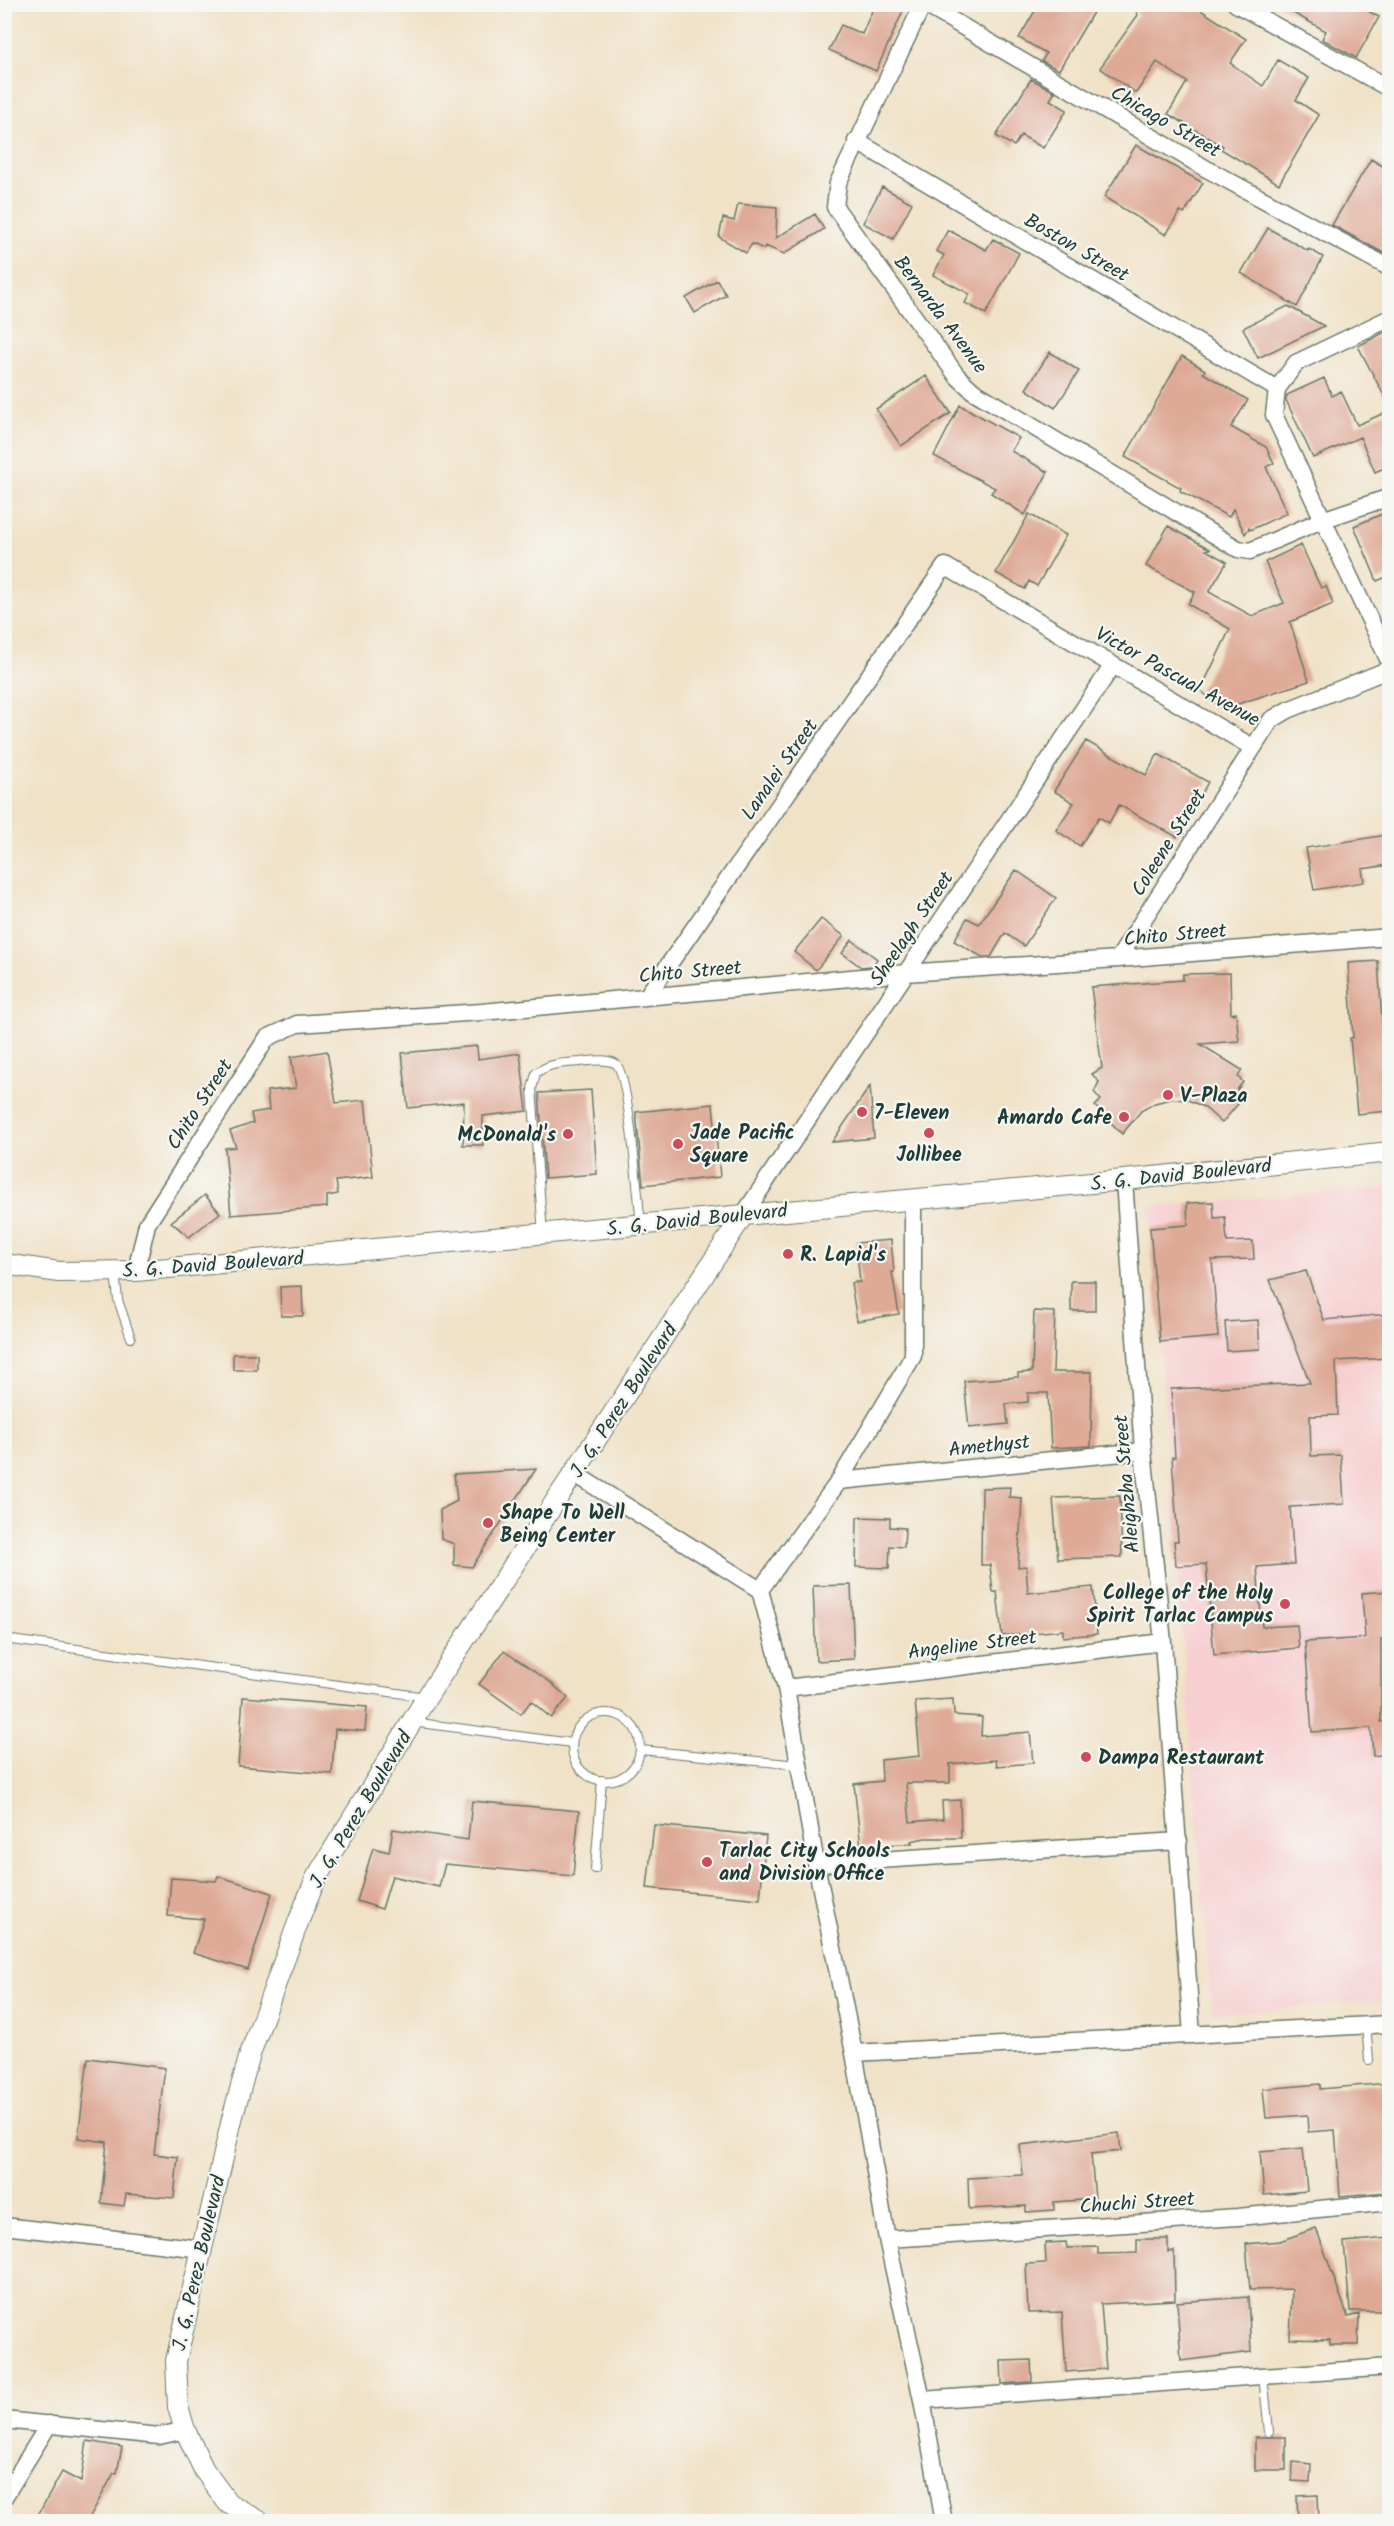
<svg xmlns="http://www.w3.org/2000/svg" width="1394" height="2526" viewBox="0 0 1394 2526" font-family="Kalam,sans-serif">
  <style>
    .built { fill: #f7cfd1 }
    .building { fill: #dea995 }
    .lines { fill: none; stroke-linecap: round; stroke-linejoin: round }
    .service-casing { stroke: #687767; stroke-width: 10 }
    .minor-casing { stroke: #687767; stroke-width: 19 }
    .tertiary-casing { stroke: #687767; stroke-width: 22 }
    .service { stroke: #fff; stroke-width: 8 }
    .minor { stroke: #fff; stroke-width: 16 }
    .tertiary { stroke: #fff; stroke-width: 20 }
    .poi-dot { fill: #d1495b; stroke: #f6f6f2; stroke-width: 2 }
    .labels { text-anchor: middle; stroke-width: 4.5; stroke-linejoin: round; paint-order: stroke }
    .street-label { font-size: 20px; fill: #1f3d34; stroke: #f6f6f2 }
    .poi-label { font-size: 20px; font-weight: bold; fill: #1f3d34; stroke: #f6f6f2; text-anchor: start }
  </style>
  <rect width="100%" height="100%" fill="#f6f6f2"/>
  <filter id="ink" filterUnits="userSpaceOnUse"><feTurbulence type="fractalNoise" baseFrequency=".0167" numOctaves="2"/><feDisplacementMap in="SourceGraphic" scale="12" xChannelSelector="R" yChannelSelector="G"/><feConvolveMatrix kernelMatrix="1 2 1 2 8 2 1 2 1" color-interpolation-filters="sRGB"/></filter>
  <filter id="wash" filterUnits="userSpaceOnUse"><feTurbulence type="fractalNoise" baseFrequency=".008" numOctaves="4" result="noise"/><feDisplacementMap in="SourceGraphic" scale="24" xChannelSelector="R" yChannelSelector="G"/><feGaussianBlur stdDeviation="1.35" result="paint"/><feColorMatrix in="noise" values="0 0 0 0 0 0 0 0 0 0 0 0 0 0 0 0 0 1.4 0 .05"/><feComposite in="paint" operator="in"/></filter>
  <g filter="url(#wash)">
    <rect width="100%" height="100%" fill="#f0e2c7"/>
    <path class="built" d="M1389,1188V2000L1212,2014L1149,1207Z"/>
    <g id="blocks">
      <path class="building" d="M875,4H906L876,71L829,50L841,25L862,34Z
        M1039,4H1098L1059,70L1042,61L1046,53L1019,38Z
        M1132,4H1191L1246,39L1230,63L1263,86L1278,60L1309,78L1296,100L1319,115L1279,184L1221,149L1223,146L1168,114L1187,82L1157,62L1136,93L1100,68L1138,15Z
        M1277,4H1356L1379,17L1356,58L1322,39L1326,31Z
        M1031,79L1055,92L1050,100L1067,110L1043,148L1021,135L1014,146L996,136Z
        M1136,145L1203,183L1184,214L1180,211L1166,235L1104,197Z
        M1371,159L1389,170V256L1332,225Z
        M882,187L912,203L893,239L863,223Z
        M738,204L777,207L776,238L815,214L824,229L784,254L765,246L764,249L752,244L746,253L719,237L723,218L734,221Z
        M1268,228L1308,251L1309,249L1323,257L1297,307L1241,273Z
        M948,230L986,250L993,239L1019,253L986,314L965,303L970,294L933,275L944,255L936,251Z
        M717,280L726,295L695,313L686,298Z
        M1288,306L1324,326L1258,358L1243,328Z
        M1389,330V405L1358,346Z
        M1050,352L1079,371L1055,408L1026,389Z
        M1182,356L1205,370L1203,373L1248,400L1231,427L1266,447L1274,463L1266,467L1287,513L1250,530L1249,528L1245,534L1233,509L1229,517L1180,491L1181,488L1125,457Z
        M926,376L951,413L901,446L876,409Z
        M1324,378L1332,396L1341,391L1357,425L1389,411V466L1375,472L1360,437L1313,458L1286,400L1287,395Z
        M960,405L1019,438L1011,451L1048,472L1025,515L991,493L995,488L934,456Z
        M1389,511V576L1377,581L1354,526Z
        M1029,514L1066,535L1037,586L1029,581L1025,589L996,573Z
        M1168,526L1210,549L1206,550L1227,562L1209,592L1252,616L1284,603L1265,562L1301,545L1321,588L1326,586L1333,604L1290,622L1309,681L1241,703L1221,708L1199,689L1204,683L1230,629L1188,604L1195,592L1146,566Z
        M1086,741L1146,775L1158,754L1208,782L1177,837L1119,805L1109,823L1099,817L1080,846L1056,830L1074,803L1054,791Z
        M1386,835L1389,865L1362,869L1364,882L1314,890L1306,848Z
        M1016,870L1056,898L1024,946L1005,933L991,957H982L954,941L967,918L979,924Z
        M821,919L844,936L816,970L794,952Z
        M852,940L877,959L872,966L861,967L842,953Z
        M1378,961L1383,1035H1389V1111L1357,1114L1350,1038H1353L1348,963Z
        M1230,973L1231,1014L1236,1013L1239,1041L1200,1044L1242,1070L1238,1077L1243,1082L1237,1090L1243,1098L1222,1123L1204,1107L1188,1100L1171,1099L1155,1103L1141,1111L1122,1134L1095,1106L1101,1100L1094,1092L1099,1082L1092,1074L1102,1068L1091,987L1183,980V974Z
        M477,1046L478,1059L520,1053L527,1111L483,1116V1145H463L464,1102L408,1108L402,1053Z
        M327,1051L336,1103L365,1100L373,1177L336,1181L338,1194L327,1196V1207L231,1215L225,1148L236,1147L230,1131L253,1123L251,1113L269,1110L267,1091L296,1088L291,1057Z
        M870,1086L874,1138L832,1142Z
        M591,1090L597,1174L545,1178L539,1093Z
        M713,1104L720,1177L643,1185L636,1112Z
        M205,1195L220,1213L189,1237L171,1222Z
        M1213,1202L1214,1218L1225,1217L1227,1242L1253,1241L1254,1259L1212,1260L1218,1337L1160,1342L1150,1228L1188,1225L1187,1203Z
        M891,1240L894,1272H892L899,1314L857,1321L851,1283L860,1282L856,1243Z
        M1306,1271L1324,1320L1389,1314V1358L1336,1361L1338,1415L1310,1416L1311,1456L1341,1455L1344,1504L1290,1507L1294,1564L1257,1567L1262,1627L1297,1625L1299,1648L1214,1655L1206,1564L1176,1566L1174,1541H1178L1172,1457H1175L1171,1389L1310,1383L1270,1280Z
        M1071,1281H1095V1311H1071Z
        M302,1286L303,1316H281L280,1287Z
        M1034,1311L1055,1312L1053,1372H1092L1091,1446L1051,1448L1048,1393H1028V1402L1006,1404L1008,1424L969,1428L964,1381L1018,1377V1373L1032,1372Z
        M1258,1320L1260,1349L1227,1351L1225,1322Z
        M233,1354H257V1370H233Z
        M536,1469L472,1567L454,1565V1544L441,1539L440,1510L457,1501L454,1474Z
        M1010,1487L1009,1497L1022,1498L1018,1567L1026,1566L1028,1593L1093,1587L1097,1634L1063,1637V1630L1002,1636L997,1592H993L990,1565H981L982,1488Z
        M1120,1496L1122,1557L1058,1559L1053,1498Z
        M857,1517L890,1518V1527L905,1528L904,1547L890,1546L889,1568L856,1567Z
        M851,1585L854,1659L816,1661L813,1586Z
        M1389,1591V1638L1381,1639V1722L1389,1721V1754L1373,1756L1371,1728L1312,1732L1305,1642L1365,1638L1362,1593Z
        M504,1651L550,1682L568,1698L551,1718L531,1701L521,1714L479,1684Z
        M243,1697L367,1707L365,1731L335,1729L332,1774L238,1766Z
        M953,1699L954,1715L982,1717L981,1736L1030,1732L1033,1763L997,1766L996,1760L950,1764V1783H906L910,1822L943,1819L942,1801L960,1800L961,1838H925L911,1841L912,1843L861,1847L854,1784L882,1781L881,1760L920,1756L915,1701Z
        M472,1801L579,1811L573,1876L445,1864L439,1887L392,1876L382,1909L357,1901L373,1848L389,1852L393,1829L468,1840Z
        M654,1825L766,1836L760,1899L647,1888Z
        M218,1876L272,1893L248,1970L193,1953L204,1919L168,1916L171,1878L216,1881Z
        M88,2058L165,2068L154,2154L178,2157L174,2198L126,2194L124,2206L101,2203L107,2142L78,2138Z
        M1389,2083V2192L1340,2196L1335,2130L1308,2132L1307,2115L1266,2118L1263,2089L1320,2084V2089Z
        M1119,2133L1121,2151L1091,2154L1095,2199L1054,2202V2210L1026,2212V2206L969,2209L968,2178L1023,2175L1020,2145Z
        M1303,2148L1307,2191L1264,2195L1260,2152Z
        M1316,2228L1348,2317L1359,2314L1358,2345H1330V2340L1290,2339L1292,2289L1250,2290L1246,2244L1280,2241Z
        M1389,2238V2311H1350L1344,2242Z
        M1137,2239H1168V2252L1174,2251L1175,2300L1101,2304L1106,2369L1066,2372L1062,2312L1028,2313L1026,2264L1046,2263L1045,2243L1066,2242L1067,2248L1098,2247V2254L1137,2253Z
        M1248,2297L1251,2352L1181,2361L1177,2302Z
        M1031,2360L1032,2382L1002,2384L1001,2361Z
        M1255,2437H1286V2470H1255Z
        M87,2441L122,2447L117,2473H114L87,2522H50L38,2515L62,2472L81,2482Z
        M1293,2462L1311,2464L1310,2482L1292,2481Z
        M1318,2495L1319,2522H1298L1297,2496Z"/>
    </g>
  </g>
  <g filter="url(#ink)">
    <use href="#blocks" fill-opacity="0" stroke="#687767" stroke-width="1.5"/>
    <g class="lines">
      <g class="service-casing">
        <path id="service" d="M543,1234L532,1089L536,1073C550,1063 563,1063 580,1062C590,1061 607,1058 616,1064C629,1074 638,1201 641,1224
          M115,1272L118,1300L131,1338
          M4,1639L426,1697
          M572 1747a34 34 0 1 1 68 0a34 34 0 1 1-68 0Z
          M412,1722L572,1743
          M640,1750L799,1765
          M595,1869L602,1780
          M1366,2025L1369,2060
          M1263,2376L1269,2432"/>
      </g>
      <g class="minor-casing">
        <path id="minor" d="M923,4L838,183L835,207L957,376L973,391L1238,549L1250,551L1322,520L1390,497
          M924,4L1205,168L1390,268
          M1236,4L1390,89
          M856,141L1277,389
          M1390,318L1296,363L1277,389L1274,415L1390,663
          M1118,959L1271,720L1288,710L1390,669
          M647,996L945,566L1252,747
          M1124,1180L1143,1451L1163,1642L1192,2035
          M913,1200V1356L839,1481L760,1590L786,1688L816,1864L854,2053L887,2239L922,2400L944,2522
          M744,1214L1113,665
          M136,1271L147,1224L267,1038L297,1024L482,1012L905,973L1118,959L1390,937
          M575,1474L760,1590
          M839,1481L1143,1451
          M786,1688L1163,1642
          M816,1864L1179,1841
          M854,2053L1390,2024
          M4,2226L202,2249
          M887,2239L1238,2217L1390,2202
          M922,2400L1390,2367
          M4,2420L159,2436L185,2430
          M4,2497L49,2424"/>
      </g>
      <g class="tertiary-casing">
        <path id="tertiary" d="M4,1264L59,1272L136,1271L1124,1180L1390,1152
          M261,2522L228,2503L204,2470L185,2430L178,2407L176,2361L232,2119L250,2054L299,1920L316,1878L427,1697L744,1214"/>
      </g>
      <use href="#service" class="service"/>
      <use href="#minor" class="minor"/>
      <use href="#tertiary" class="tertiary"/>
    </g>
  </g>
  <g class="poi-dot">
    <circle cx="1168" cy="1095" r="6"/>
    <circle cx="862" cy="1112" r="6"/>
    <circle cx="1124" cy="1117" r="6"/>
    <circle cx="929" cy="1133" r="6"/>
    <circle cx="568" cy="1134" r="6"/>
    <circle cx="678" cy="1144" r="6"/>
    <circle cx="788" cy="1254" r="6"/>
    <circle cx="488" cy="1523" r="6"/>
    <circle cx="1285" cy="1604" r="6"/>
    <circle cx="1086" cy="1757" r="6"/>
    <circle cx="707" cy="1862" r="6"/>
  </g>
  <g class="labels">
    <g class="street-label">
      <text transform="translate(1166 121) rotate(30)" y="7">Chicago Street</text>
      <text transform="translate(1077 247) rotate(30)" y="7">Boston Street</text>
      <text transform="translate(941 314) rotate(53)" y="7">Bernarda Avenue</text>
      <text transform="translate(1178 676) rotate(29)" y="7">Victor Pascual Avenue</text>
      <text transform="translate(779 769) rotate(-55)" y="7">Lanalei Street</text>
      <text transform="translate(1168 842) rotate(-58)" y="7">Coleene Street</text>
      <text transform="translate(911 928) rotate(-56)" y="7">Sheelagh Street</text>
      <text transform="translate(1175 934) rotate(-5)" y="7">Chito Street</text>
      <text transform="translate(690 971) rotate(-5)" y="7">Chito Street</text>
      <text transform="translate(199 1104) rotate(-57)" y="7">Chito Street</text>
      <text transform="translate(1181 1174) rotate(-6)" y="7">S. G. David Boulevard</text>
      <text transform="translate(697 1219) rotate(-6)" y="7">S. G. David Boulevard</text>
      <text transform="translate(213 1264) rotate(-4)" y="7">S. G. David Boulevard</text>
      <text transform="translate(623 1400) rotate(-57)" y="7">J. G. Perez Boulevard</text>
      <text transform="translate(989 1445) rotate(-6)" y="7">Amethyst</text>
      <text transform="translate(1126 1484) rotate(-95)" y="7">Aleighzha Street</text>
      <text transform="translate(972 1644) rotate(-7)" y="7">Angeline Street</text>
      <text transform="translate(360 1809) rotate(-59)" y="7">J. G. Perez Boulevard</text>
      <text transform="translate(1137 2202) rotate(-4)" y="7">Chuchi Street</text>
      <text transform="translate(198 2263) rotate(-77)" y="7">J. G. Perez Boulevard</text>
    </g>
    <g class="poi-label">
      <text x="1180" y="1102">V-Plaza</text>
      <text x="874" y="1119">7-Eleven</text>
      <text x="1112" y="1124" text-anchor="end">Amardo Cafe</text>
      <text x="690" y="1139">Jade Pacific<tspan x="690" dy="23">Square</tspan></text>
      <text x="556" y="1141" text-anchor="end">McDonald's</text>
      <text x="929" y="1161" text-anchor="middle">Jollibee</text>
      <text x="800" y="1261">R. Lapid's</text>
      <text x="500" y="1519">Shape To Well<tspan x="500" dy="23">Being Center</tspan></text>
      <text x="1273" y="1599" text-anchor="end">College of the Holy<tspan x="1273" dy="23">Spirit Tarlac Campus</tspan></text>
      <text x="1098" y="1764">Dampa Restaurant</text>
      <text x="719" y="1857">Tarlac City Schools<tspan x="719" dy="23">and Division Office</tspan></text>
    </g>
  </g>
  <rect width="1394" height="2526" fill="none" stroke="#f6f6f2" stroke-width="24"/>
</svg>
